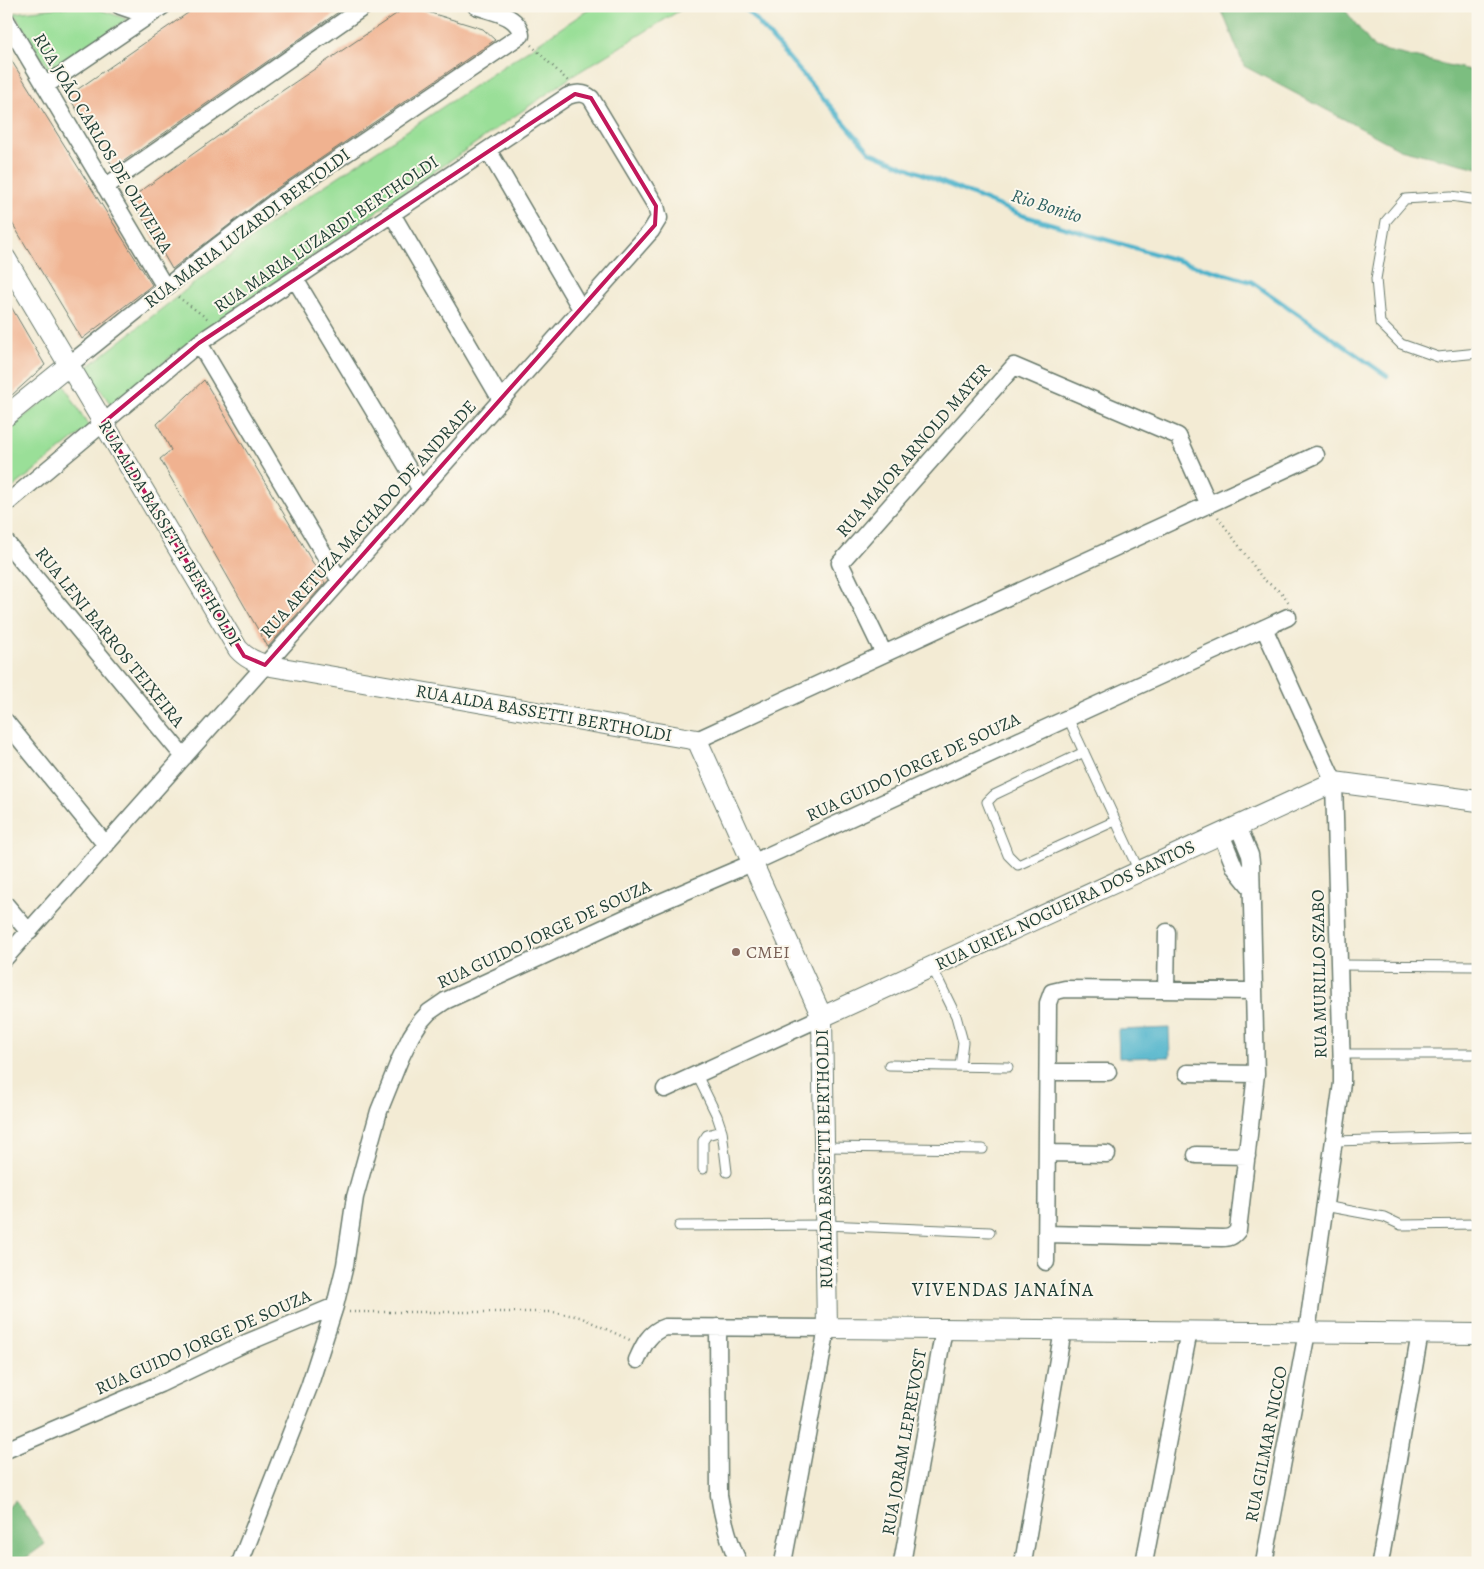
<svg xmlns="http://www.w3.org/2000/svg" width="1484" height="1569" viewBox="0 0 1484 1569" font-family="Alegreya,serif">
  <style>
    .green { fill: #9adf98; stroke: #5c8e66 }
    .forest { fill: #7bbe80; stroke: #4d7e5a }
    .water { fill: #4cb2cb; stroke: #367880 }
    .lines { fill: none; stroke-linecap: round; stroke-linejoin: round }
    .stream { stroke: #4cb2cb; stroke-width: 4.5 }
    .building { fill: #f0b290 }
    .service-casing { stroke: #697a6c; stroke-width: 11 }
    .minor-casing { stroke: #697a6c; stroke-width: 19 }
    .tertiary-casing { stroke: #697a6c; stroke-width: 22 }
    .path { stroke: #697a6c; stroke-width: 2.5; stroke-dasharray: 1 4; stroke-linecap: butt }
    .service { stroke: #fff; stroke-width: 9 }
    .minor { stroke: #fff; stroke-width: 16 }
    .tertiary { stroke: #fff; stroke-width: 20 }
    .marked { fill: none; stroke: #c2185b; stroke-width: 4; stroke-linejoin: round }
    .education-dot { fill: #8d6e63; stroke: #fbf7ec; stroke-width: 2 }
    .labels { text-anchor: middle; stroke-width: 4; stroke-linejoin: round; paint-order: stroke }
    .street-label { font-size: 18px; fill: #1f3d34; stroke: #fbf7ec }
    .education-label { font-size: 18px; fill: #785e54; stroke: #fbf7ec; text-anchor: start }
    .water-label { font-size: 19px; font-style: italic; fill: #2c6061; stroke: #fbf7ec }
    .neighbourhood-label { font-size: 19px; letter-spacing: 1px; fill: #1f3d34; stroke: #fbf7ec }
  </style>
  <rect width="100%" height="100%" fill="#fbf7ec"/>
  <filter id="ink" filterUnits="userSpaceOnUse"><feTurbulence type="fractalNoise" baseFrequency=".02" numOctaves="2"/><feDisplacementMap in="SourceGraphic" scale="10" xChannelSelector="R" yChannelSelector="G"/><feConvolveMatrix kernelMatrix="1 2 1 2 8 2 1 2 1" color-interpolation-filters="sRGB"/></filter>
  <filter id="wash" filterUnits="userSpaceOnUse"><feTurbulence type="fractalNoise" baseFrequency=".0096" numOctaves="4" result="noise"/><feDisplacementMap in="SourceGraphic" scale="20" xChannelSelector="R" yChannelSelector="G"/><feGaussianBlur stdDeviation="1.12" result="paint"/><feColorMatrix in="noise" values="0 0 0 0 0 0 0 0 0 0 0 0 0 0 0 0 0 1.4 0 .05"/><feComposite in="paint" operator="in"/></filter>
  <g filter="url(#wash)">
    <rect width="100%" height="100%" fill="#f3ebd4"/>
    <path class="green" d="M75,6H89L127,19L50,72L14,13Z
      M594,6H687L574,75L193,339L111,405L86,368L288,210Z
      M64,385L89,427L6,493V431Z"/>
    <path class="forest" d="M1220,6H1342L1374,48L1478,72V168L1400,149L1244,66Z
      M15,1500L45,1544L19,1563H6V1510Z"/>
    <path class="water" d="M1169,1028L1170,1057L1119,1058L1118,1030Z"/>
    <g class="lines">
      <path class="stream" d="M737,6L748,11L870,152L1021,215L1252,282L1387,376"/>
    </g>
    <g id="blocks">
      <path class="building" d="M198,6H347L114,168L68,96Z
        M408,6L483,29L495,40L273,191L172,269L131,198L276,95Z
        M6,52L152,285L82,339L6,213Z
        M6,298L45,365L12,395L6,385Z
        M204,380L325,583L268,647L160,459L171,450L157,424Z"/>
    </g>
  </g>
  <g filter="url(#ink)">
    <use href="#blocks" fill-opacity="0" stroke="#697a6c" stroke-width="1"/>
    <g class="lines">
      <g class="service-casing">
        <path id="service" d="M1478,200L1451,196L1405,199L1386,221L1376,279L1380,323L1401,344L1438,357L1478,353
          M1068,718L1139,871
          M1084,752L994,795L987,802L1008,855L1018,865L1115,821
          M1339,965L1478,966
          M932,967L956,1016L963,1042L960,1066
          M1341,1054H1478
          M889,1065L1008,1067
          M697,1075L717,1116L722,1131L727,1172
          M1334,1141L1478,1137
          M824,1147L983,1149
          M703,1169V1141L707,1135L722,1131
          M1324,1206L1384,1217L1401,1225L1478,1224
          M679,1226L826,1225L990,1232"/>
      </g>
      <g class="minor-casing">
        <path id="minor" d="M120,6L149,16
          M6,20L165,287
          M45,86L163,6
          M488,150L581,309
          M105,187L365,6
          M392,214L501,400
          M295,279L421,490
          M199,343L340,581
          M69,365L211,251L279,199L521,35C519,15 492,12 476,6
          M6,504L199,343L568,96C577,93 584,92 591,98L656,206L659,218L651,231L6,957
          M6,542L184,757
          M1264,628L1334,782L1342,1071V1083L1307,1332L1264,1563
          M884,654L840,563L1014,366L1178,436L1209,505
          M6,722L106,845
          M697,740L1316,455
          M1221,834L1235,868L1252,889
          M6,905L29,932
          M1166,990L1167,932
          M1048,1072H1108
          M1187,1073L1256,1074
          M665,1089L822,1017
          M1047,1153L1107,1154
          M1196,1155L1247,1156
          M1046,1234L1222,1238C1229,1238 1233,1237 1238,1230L1256,1074L1251,862L1250,855L1238,826
          M1046,1262L1048,1003L1052,992L1065,989L1254,991
          M718,1327L719,1495C723,1519 728,1541 739,1563
          M637,1360C643,1346 649,1332 665,1327L827,1328L783,1563
          M6,1450L160,1384L246,1343L335,1306L345,1265L355,1197L379,1111L400,1059L411,1036L420,1022L429,1012L445,1001L649,907L752,863L1288,617
          M240,1563L309,1387L335,1306
          M902,1563L944,1329
          M1023,1563L1063,1330
          M1144,1563L1189,1331
          M1380,1563L1420,1333"/>
      </g>
      <g class="tertiary-casing">
        <path id="tertiary" d="M6,259L238,649C246,658 254,661 265,665L697,740L822,1017L827,1328L1478,1334
          M6,416L69,365
          M822,1017L1334,782L1478,801"/>
      </g>
      <path class="path" d="M531,45L568,81
        M178,297L208,319
        M1218,517L1263,579L1283,594L1289,603
        M349,1312H553L580,1317L630,1340"/>
      <use href="#service" class="service"/>
      <use href="#minor" class="minor"/>
      <use href="#tertiary" class="tertiary"/>
    </g>
  </g>
  <path class="marked" d="M575,94L591,98L656,206L655,225L265,665L244,656L103,423L199,343Z"/>
  <circle class="education-dot" cx="736" cy="952" r="5"/>
  <g class="labels">
    <g class="street-label">
      <text transform="translate(103 143) rotate(59)" y="6">RUA JOÃO CARLOS DE OLIVEIRA</text>
      <text transform="translate(247 228) rotate(-37)" y="6">RUA MARIA LUZARDI BERTOLDI</text>
      <text transform="translate(326 234) rotate(-34)" y="6">RUA MARIA LUZARDI BERTHOLDI</text>
      <text transform="translate(913 450) rotate(-49)" y="6">RUA MAJOR ARNOLD MAYER</text>
      <text transform="translate(368 519) rotate(-48)" y="6">RUA ARETUZA MACHADO DE ANDRADE</text>
      <text transform="translate(170 533) rotate(59)" y="6">RUA ALDA BASSETTI BERTHOLDI</text>
      <text transform="translate(110 637) rotate(51)" y="6">RUA LENI BARROS TEIXEIRA</text>
      <text transform="translate(544 713) rotate(10)" y="6">RUA ALDA BASSETTI BERTHOLDI</text>
      <text transform="translate(913 767) rotate(-25)" y="6">RUA GUIDO JORGE DE SOUZA</text>
      <text transform="translate(1065 905) rotate(-25)" y="6">RUA URIEL NOGUEIRA DOS SANTOS</text>
      <text transform="translate(544 934) rotate(-25)" y="6">RUA GUIDO JORGE DE SOUZA</text>
      <text transform="translate(1319 974) rotate(-91)" y="6">RUA MURILLO SZABO</text>
      <text transform="translate(824 1159) rotate(-91)" y="6">RUA ALDA BASSETTI BERTHOLDI</text>
      <text transform="translate(203 1342) rotate(-24)" y="6">RUA GUIDO JORGE DE SOUZA</text>
      <text transform="translate(904 1442) rotate(-80)" y="6">RUA JORAM LEPREVOST</text>
      <text transform="translate(1266 1444) rotate(-79)" y="6">RUA GILMAR NICCO</text>
    </g>
    <g class="education-label">
      <text x="746" y="958">CMEI</text>
    </g>
    <g class="water-label">
      <text transform="translate(1047 205) rotate(18)" y="7">Rio Bonito</text>
    </g>
    <g class="neighbourhood-label">
      <text x="1003" y="1296">VIVENDAS JANAÍNA</text>
    </g>
  </g>
  <rect width="1484" height="1569" fill="none" stroke="#fbf7ec" stroke-width="25"/>
</svg>
